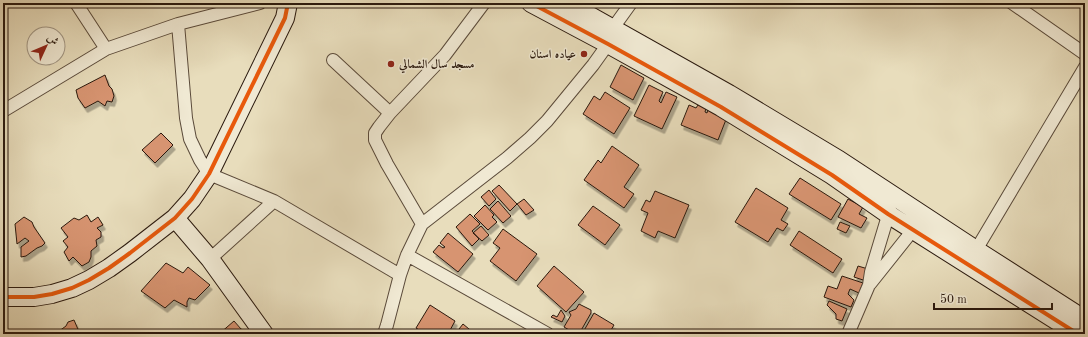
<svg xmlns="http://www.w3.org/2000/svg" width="1088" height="337" viewBox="0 0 1088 337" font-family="'Old Standard TT',Amiri,serif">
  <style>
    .building { fill: #d79471; stroke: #2a190e; filter: url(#shadow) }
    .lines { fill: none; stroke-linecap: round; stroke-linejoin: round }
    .street-casing { stroke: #5a4a3a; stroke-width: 14 }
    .secondary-casing { stroke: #2a190e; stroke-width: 20 }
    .street { stroke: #f0e9d3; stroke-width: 12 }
    .secondary { stroke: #f0e9d3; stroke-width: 18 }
    .cycleway-casing { stroke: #f0e9d3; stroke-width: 6 }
    .cycleway { stroke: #e8590c; stroke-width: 4 }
    .poi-dot { fill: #8f2418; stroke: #f0e9d3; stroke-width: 1.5 }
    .labels { text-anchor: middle; stroke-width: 3; stroke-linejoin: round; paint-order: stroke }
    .poi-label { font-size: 12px; font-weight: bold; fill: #2a190e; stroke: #f0e9d3; text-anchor: end }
  </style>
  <defs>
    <filter id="shadow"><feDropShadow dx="2.5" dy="4.5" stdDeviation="0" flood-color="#0004"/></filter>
  </defs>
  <rect width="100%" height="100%" fill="#e8ddbc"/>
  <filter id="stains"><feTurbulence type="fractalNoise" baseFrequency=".005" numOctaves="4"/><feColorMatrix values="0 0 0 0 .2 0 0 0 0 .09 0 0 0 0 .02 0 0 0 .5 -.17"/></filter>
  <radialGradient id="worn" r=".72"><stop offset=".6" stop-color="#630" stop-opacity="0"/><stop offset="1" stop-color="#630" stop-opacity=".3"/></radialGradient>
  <path class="building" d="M621,65L644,78L633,100L610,87Z
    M105,75L109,86L112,89L114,96L112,102L107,101L105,106L98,101L85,108L78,98L76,90Z
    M649,85L663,92L659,101L661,103L666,92L677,97L662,129L634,116Z
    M605,92L630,108L614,134L583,114L594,96L600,100Z
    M689,105L696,108L698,105L706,108L705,112L707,113L708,109L727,117L718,140L681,125Z
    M161,133L173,145L155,163L142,150Z
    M612,146L639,165L624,187L634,194L624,208L584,180L598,160L601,163Z
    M800,178L841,204L831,220L789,194Z
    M499,185L517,204L510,211L492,191Z
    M756,188L788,208L781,220L788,224L783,231L777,228L768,242L735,222Z
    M489,190L496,199L489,206L481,197Z
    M655,191L689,205L675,238L658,231L655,238L641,231L648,213L641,210L646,200L650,202Z
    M524,199L534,210L526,215L517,204Z
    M848,199L863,207L859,214L867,218L861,228L838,217Z
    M498,201L511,216L503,223L490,209Z
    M485,205L494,215L492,217L497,222L488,230L474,216Z
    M593,206L620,225L605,245L578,225Z
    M470,214L480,224L472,231L479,239L472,246L456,227Z
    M87,215L91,222L98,217L103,225L97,228L101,232V237L96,240L97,246L91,251V257L89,262L82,266L73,257L69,261L64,252L68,247L63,241L68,237L61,228L74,218L79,220Z
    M24,217L32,222L34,227L45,243L42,246L37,248L26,256L21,257V247L29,241L25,238L17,244L15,224Z
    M840,222L850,226L846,233L837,229Z
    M481,226L489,235L482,241L473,233Z
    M503,229L537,254L516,281L490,261L500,248L493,243Z
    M799,231L842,259L833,273L790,245Z
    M448,233L473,254L458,272L433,252L439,245L443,248L445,247L440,243Z
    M166,263L183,273L188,267L210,285L195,300L189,298L187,302V307L174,300L165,308L141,291Z
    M554,266L584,292L566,312L537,286Z
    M858,266L868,269L863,280L854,277Z
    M842,276L863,283L859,293L850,289L848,294L854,300L851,307L824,297L828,286L837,289Z
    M829,301L847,309L842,321L836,319V314L827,305Z
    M579,304L591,310V313L579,334H576L564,327L571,315L569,312L576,309Z
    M430,305L455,321L448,334H426L416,328Z
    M561,310L565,316L562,322L551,317L553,315L557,317Z
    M594,313L614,325L611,330L618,334H582Z
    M74,320L80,334H55L66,326L68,322Z
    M234,321L241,329L245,331L247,334H219Z
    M463,324L475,334H455Z"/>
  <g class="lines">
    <g class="street-casing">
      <path id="street" d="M76,3L106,49
        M1012,3L1085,54
        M178,24L186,118L190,139L200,160L209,174L274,201L400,275
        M613,28L631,3
        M333,60L390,113
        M3,111L106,49L178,24L260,3
        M422,224L387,164L375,140V133L379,127L390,113L445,55L484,3
        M976,250L1085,67
        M407,255L548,334
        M210,259L274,201
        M870,284L917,225
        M384,334L387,325L400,275L407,255L422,224L507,158L530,138L547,121L593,65L608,44
        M848,334L869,285L871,272L890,209"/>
    </g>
    <g class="secondary-casing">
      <path id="secondary" d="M531,3L608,44L721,107L832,175L888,214L1078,334
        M567,3L729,94L839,160L976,250L1085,320
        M175,218L210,259L264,334
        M3,297H34L52,294L72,288L89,280L109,268L130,253L175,218L192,199L209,174L285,18L288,3"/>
    </g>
    <use href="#street" class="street"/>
    <use href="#secondary" class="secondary"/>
    <g class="cycleway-casing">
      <path id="cycleway" d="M531,3L608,44L721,107L832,175L888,214L1078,334
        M3,297H34L52,294L72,288L89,280L109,268L130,253L175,218L192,199L209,174L285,18L288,3"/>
    </g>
    <use href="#cycleway" class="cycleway"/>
  </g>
  <g class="poi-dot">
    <circle cx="584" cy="54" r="4"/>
    <circle cx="391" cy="64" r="4"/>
  </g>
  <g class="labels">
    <g class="poi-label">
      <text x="576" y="58">عياده اسنان</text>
      <text x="399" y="68" text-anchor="start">مسجد سال الشمالي</text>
    </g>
  </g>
  <rect width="1088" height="337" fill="none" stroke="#e8ddbc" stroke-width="16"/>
  <rect x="4" y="4" width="1080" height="329" fill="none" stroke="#2a190e" stroke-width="2"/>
  <rect x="8" y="8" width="1072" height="321" fill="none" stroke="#2a190e"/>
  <g transform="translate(46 46) rotate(46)"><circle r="19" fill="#f0e9d3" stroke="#a19684"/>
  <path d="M0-3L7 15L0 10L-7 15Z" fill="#8f2418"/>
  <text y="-6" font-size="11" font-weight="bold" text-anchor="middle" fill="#2a190e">ش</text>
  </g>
  <path d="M934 303v6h118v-6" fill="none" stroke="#2a190e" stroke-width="2"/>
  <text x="940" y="303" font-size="12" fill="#2a190e" stroke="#f0e9d3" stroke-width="3" paint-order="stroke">50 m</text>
  <rect width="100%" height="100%" filter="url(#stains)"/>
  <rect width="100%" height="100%" fill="url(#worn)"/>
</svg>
